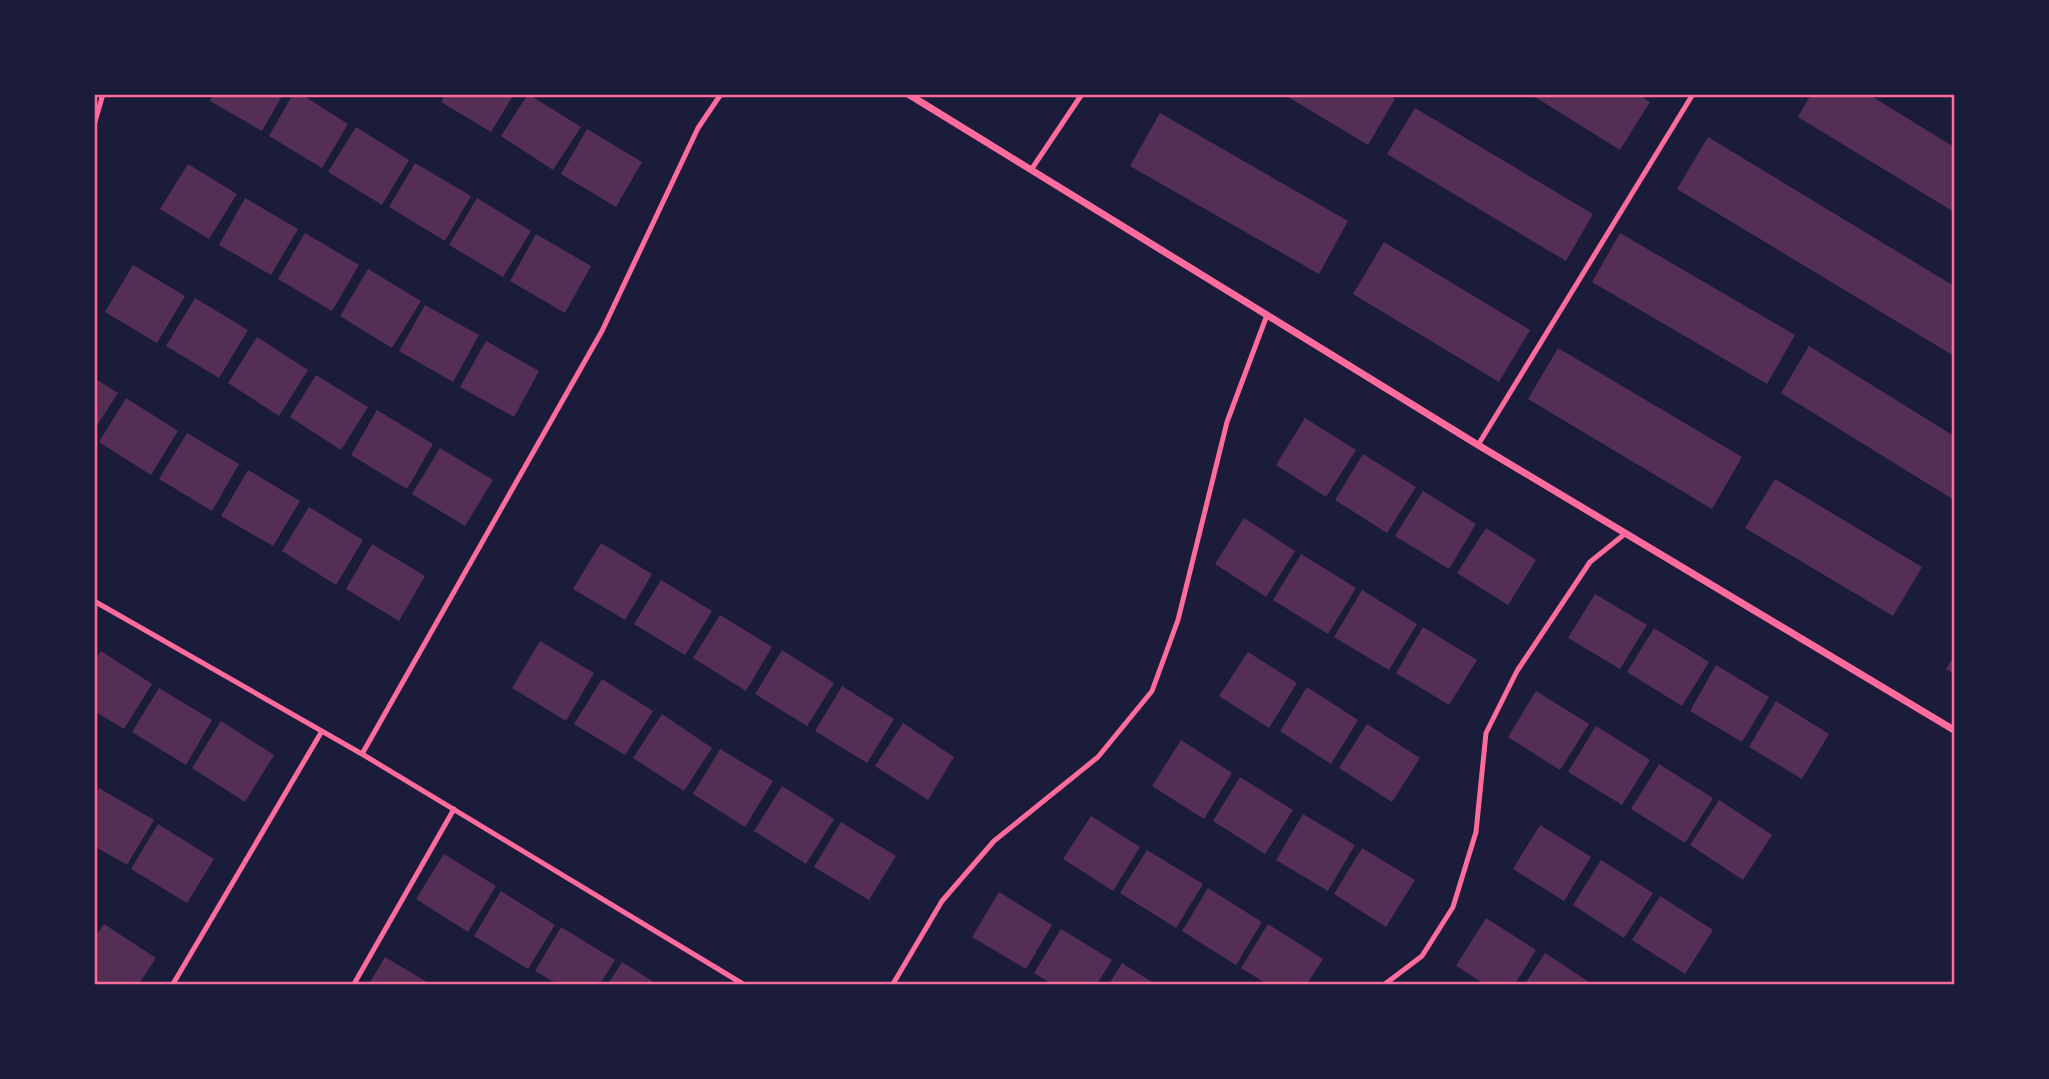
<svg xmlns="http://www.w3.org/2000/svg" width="2049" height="1079" viewBox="0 0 2049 1079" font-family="'Archivo Narrow',sans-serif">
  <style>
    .building { fill: #542f53 }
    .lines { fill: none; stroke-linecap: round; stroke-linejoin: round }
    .service { stroke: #ff6b9d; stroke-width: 5 }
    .minor { stroke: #ff6b9d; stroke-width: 7 }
    .neatline { fill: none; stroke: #ff6b9d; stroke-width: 2.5 }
  </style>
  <rect width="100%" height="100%" fill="#1b1b3a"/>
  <path class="building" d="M213,94H283L262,131L210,101Z
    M293,94H301L348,124L322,168L269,136Z
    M445,94H514L491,132L441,102Z
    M528,94L581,127L553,170L501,136Z
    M1283,94H1386L1395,99L1368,145Z
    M1530,94H1638L1650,102L1620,150Z
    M1811,94H1868L1954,147V212L1798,117Z
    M1415,108L1593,214L1566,261L1387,154Z
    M1160,113L1348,221L1319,274L1130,166Z
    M356,127L409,160L382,205L328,172Z
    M587,129L642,162L616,207L561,174Z
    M1708,137L1954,286V356L1677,189Z
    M415,163L471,196L445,241L389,207Z
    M188,164L237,194L209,239L160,209Z
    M245,198L298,229L271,275L219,245Z
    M477,198L531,231L503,277L449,245Z
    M305,233L359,265L332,311L278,279Z
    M1620,233L1795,335L1767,384L1592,282Z
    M536,234L591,266L565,313L510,281Z
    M1384,242L1530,330L1499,382L1353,294Z
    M133,265L185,296L157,343L105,312Z
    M368,269L421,301L392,348L340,316Z
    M195,298L248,330L219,378L166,346Z
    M425,305L479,335L453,382L399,351Z
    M257,337L308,370L279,416L228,383Z
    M486,341L539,371L514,417L460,387Z
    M1809,346L1954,436V500L1781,393Z
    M1558,348L1742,457L1712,509L1528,399Z
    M316,375L368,407L341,450L290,417Z
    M94,378L118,393L94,430Z
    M126,398L178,431L151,475L99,442Z
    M377,410L433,444L407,489L351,455Z
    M1305,418L1356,450L1326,497L1276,465Z
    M187,433L239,464L212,511L159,479Z
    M440,448L493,480L465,526L412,494Z
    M1363,454L1416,487L1387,533L1335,500Z
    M248,470L300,501L273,546L221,516Z
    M1775,479L1922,567L1893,616L1745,528Z
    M1423,491L1476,524L1449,569L1395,536Z
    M309,507L363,540L336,585L282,551Z
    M1244,518L1295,551L1266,597L1215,564Z
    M1486,528L1536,560L1508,605L1457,573Z
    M601,543L652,574L625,620L573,589Z
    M372,544L425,576L399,621L346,589Z
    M1301,554L1356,588L1328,634L1273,600Z
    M661,580L712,611L685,655L634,624Z
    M1362,590L1417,624L1389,670L1334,637Z
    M1595,594L1647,625L1620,669L1568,638Z
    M720,615L772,647L746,691L693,658Z
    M1423,627L1477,660L1449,705L1396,673Z
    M1654,628L1709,662L1682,706L1627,672Z
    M540,641L594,673L566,721L512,688Z
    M782,650L834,683L807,726L755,694Z
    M101,651L152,684L124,729L94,711V661Z
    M1248,652L1297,683L1269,728L1219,696Z
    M1954,656V674L1946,669Z
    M1716,665L1769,697L1742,742L1690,711Z
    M602,679L653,711L625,755L574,724Z
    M842,686L894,719L867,763L815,731Z
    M1307,687L1358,720L1331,764L1280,731Z
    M159,688L212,720L186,765L132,732Z
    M1536,691L1589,724L1560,770L1508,737Z
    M1776,701L1829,734L1802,779L1749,747Z
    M662,714L712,748L684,791L633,758Z
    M221,721L274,755L245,802L192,768Z
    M903,723L954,757L928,800L875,766Z
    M1367,724L1420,758L1392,802L1339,768Z
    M1596,726L1650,760L1622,805L1568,772Z
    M1181,740L1232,773L1204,819L1152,786Z
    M720,749L773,781L745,827L693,794Z
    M1659,764L1713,798L1685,843L1631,809Z
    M1240,777L1293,810L1265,854L1213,821Z
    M782,786L834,819L806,864L754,831Z
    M99,788L154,820L127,865L94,846V796Z
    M1719,800L1772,835L1743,880L1690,845Z
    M1303,814L1355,845L1328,891L1276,860Z
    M1091,816L1140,847L1113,891L1063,859Z
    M841,822L896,856L869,900L814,867Z
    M158,824L214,859L187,903L131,869Z
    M1540,825L1591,857L1564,901L1513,869Z
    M1362,848L1415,880L1386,927L1334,894Z
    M1147,850L1203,884L1176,928L1120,893Z
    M444,854L496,886L468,932L416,899Z
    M1601,860L1653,893L1624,938L1573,905Z
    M1208,888L1262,922L1236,965L1182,931Z
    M501,891L555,925L528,969L474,936Z
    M999,892L1052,925L1026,969L972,937Z
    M1660,896L1713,930L1685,974L1632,940Z
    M1486,918L1536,950L1515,984H1485L1456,966Z
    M104,924L156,958L139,984H101L94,980V939Z
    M1268,924L1323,959L1307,984H1267L1241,968Z
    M561,927L615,960L600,984H558L535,971Z
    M1061,929L1112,960L1097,984H1052L1034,973Z
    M1545,953L1592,984H1525Z
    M385,957L430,984H369Z
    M622,962L657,984H608Z
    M1122,963L1155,984H1109Z"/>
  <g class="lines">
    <path class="service" d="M94,125L103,94
      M1031,170L1082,94
      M1478,445L1693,94
      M94,601L362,754L743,984
      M362,754L602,331L698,128L721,94
      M173,984L322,731
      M354,984L454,809
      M893,984L942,901L994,841L1098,757L1152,691L1178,620L1227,422L1267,315
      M1385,984L1422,956L1453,907L1476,832L1486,733L1517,671L1590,562L1626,533"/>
    <path class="minor" d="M908,94L1478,445L1954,730"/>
  </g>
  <rect width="2049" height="1079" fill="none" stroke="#1b1b3a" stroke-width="192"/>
  <rect x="96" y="96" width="1857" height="887" class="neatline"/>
</svg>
